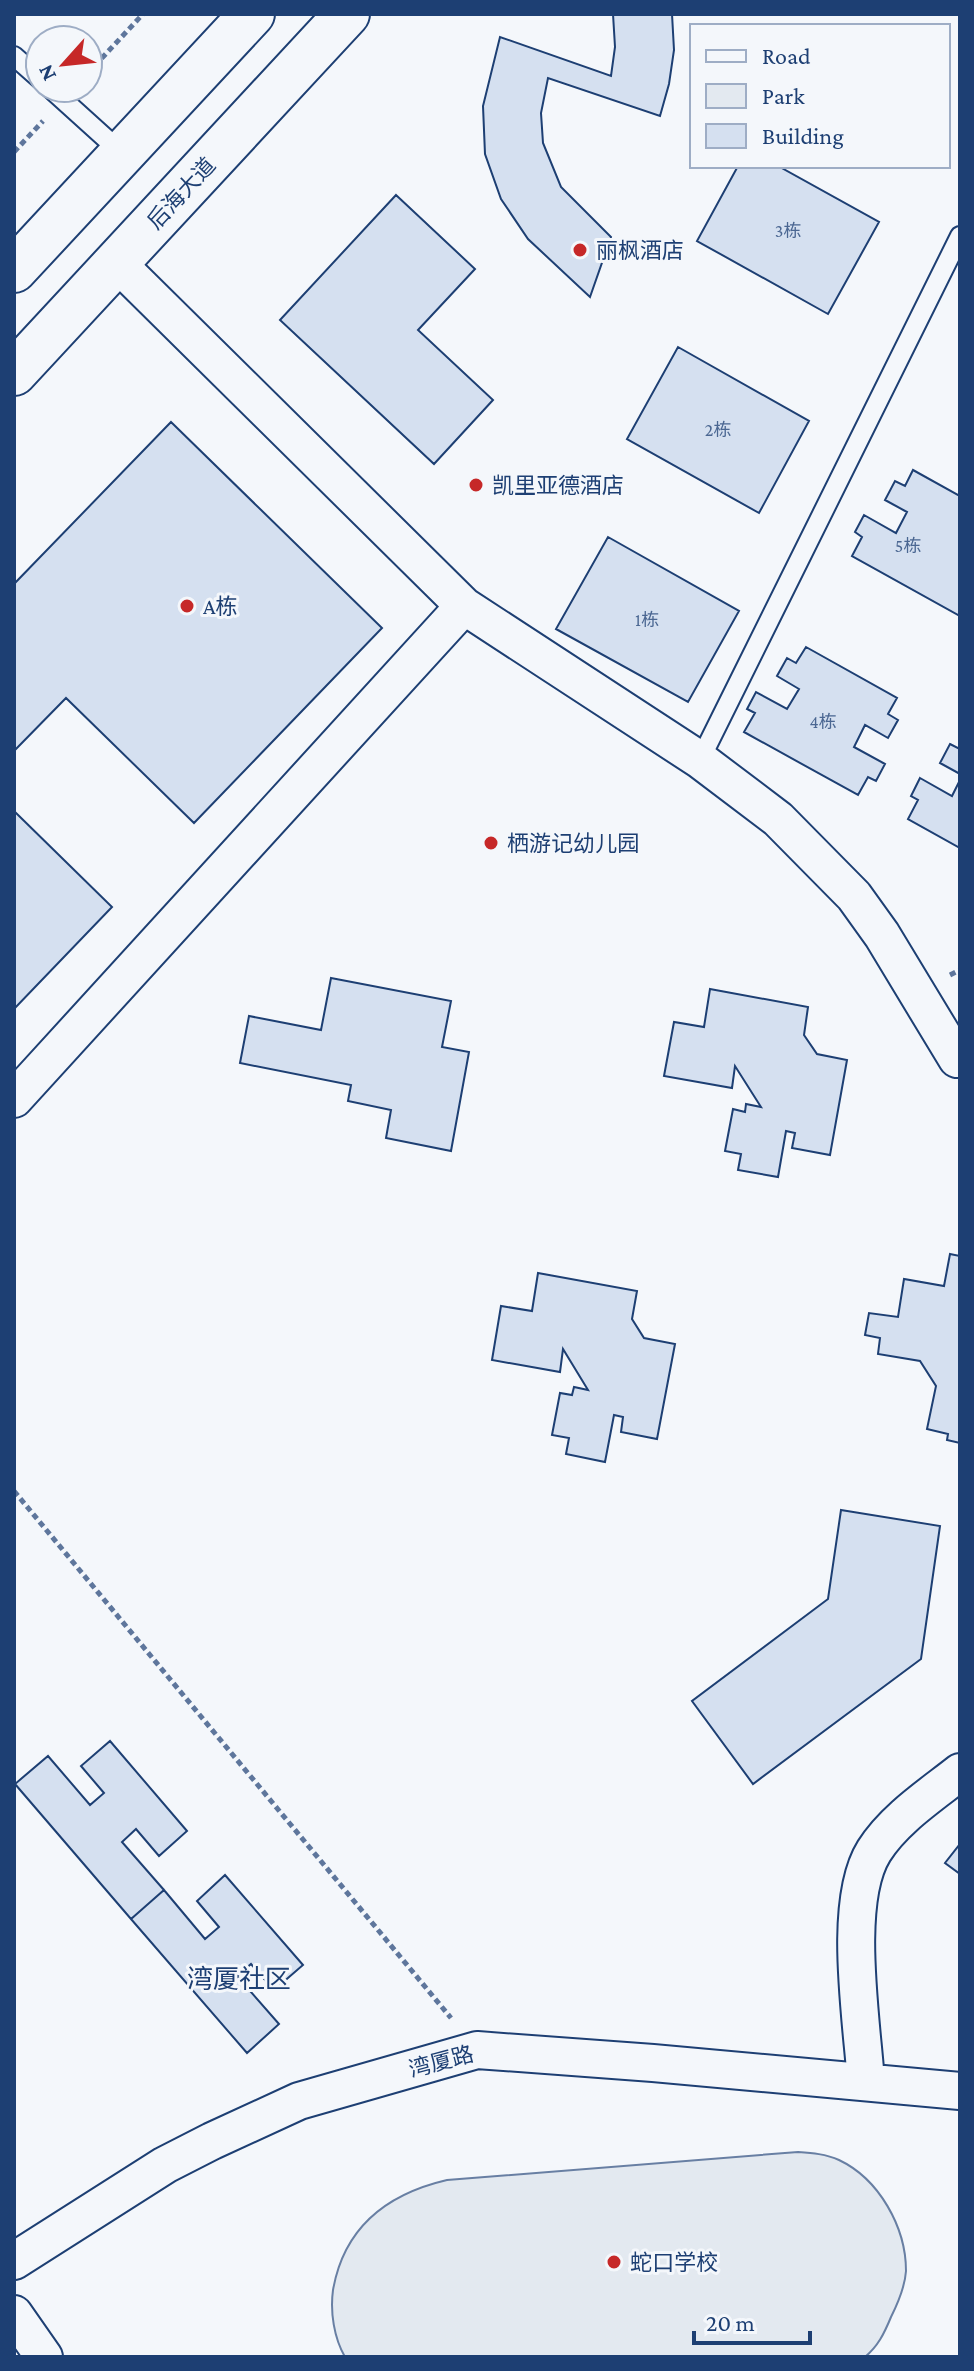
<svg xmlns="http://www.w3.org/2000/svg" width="974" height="2371" viewBox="0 0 974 2371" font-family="'Crimson Pro','Noto Sans SC',serif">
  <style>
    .green { fill: #e3e9f0; stroke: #687fa3; stroke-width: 2 }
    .building { fill: #d5e0f0; stroke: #1d3f73; stroke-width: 2 }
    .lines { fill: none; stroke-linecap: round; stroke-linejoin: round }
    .lane-casing { stroke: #1d3f73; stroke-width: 22 }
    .street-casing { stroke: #1d3f73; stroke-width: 40 }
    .primary-casing { stroke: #1d3f73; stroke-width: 48 }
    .path { stroke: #5e769c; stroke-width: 5; stroke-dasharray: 6 4; stroke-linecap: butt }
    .lane { stroke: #f4f7fb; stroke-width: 18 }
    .street { stroke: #f4f7fb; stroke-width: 36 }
    .primary { stroke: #f4f7fb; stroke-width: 44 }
    .poi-dot { fill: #c62828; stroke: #f4f7fb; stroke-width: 3 }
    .labels { text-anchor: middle; stroke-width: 6; stroke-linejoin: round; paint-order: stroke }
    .number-label { font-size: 18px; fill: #4b6792 }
    .street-label { font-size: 22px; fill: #1d3f73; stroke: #f4f7fb }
    .poi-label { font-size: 22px; fill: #1d3f73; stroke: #f4f7fb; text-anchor: start }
    .quarter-label { font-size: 26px; fill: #1d3f73; stroke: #f4f7fb }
  </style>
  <rect width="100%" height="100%" fill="#f4f7fb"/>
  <path class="green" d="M798,2152C812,2153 826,2154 839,2160C879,2179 906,2227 906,2271C905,2286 898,2303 891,2317C884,2334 878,2346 865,2357H345C334,2338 330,2312 333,2290C344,2227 387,2194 447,2180Z"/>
  <path class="building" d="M613,14H672L674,50L669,84L660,116L548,78L541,113L543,143L561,187L611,237L590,297L528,239L501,199L485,154L483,106L500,37L611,76L615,47Z
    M738,166H778L879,222L828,314L697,241Z
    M396,195L475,269L418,330L493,400L434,464L280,320Z
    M678,347L809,421L759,513L627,439Z
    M171,422L382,628L194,823L66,698L14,751V584Z
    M913,470L960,496V616L852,556L862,537L855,532L864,515L896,533L907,512L885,500L895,481L905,486Z
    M608,537L739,611L688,702L556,629Z
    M806,647L897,698L888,714L898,720L888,738L865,725L854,747L885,764L876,781L868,777L858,795L744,732L755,713L747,709L756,692L787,709L799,689L777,676L787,658L796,663Z
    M950,744L960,749V774L940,763Z
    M920,778L952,796L960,780V848L908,819L918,800L911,796Z
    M14,811L112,907L14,1009Z
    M331,978L451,1001L442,1047L469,1052L451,1151L386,1138L391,1110L348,1101L351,1085L240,1063L249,1016L321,1030Z
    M710,989L808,1007L804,1035L817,1054L847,1060L830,1155L792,1148L795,1133L786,1131L778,1177L738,1170L741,1154L725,1151L733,1109L745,1112L746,1104L761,1107L735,1066L732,1088L664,1076L674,1022L704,1027Z
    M950,1254L960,1256V1443L947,1440L948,1434L927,1429L936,1386L920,1361L878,1354L880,1338L865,1335L869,1313L898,1317L904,1279L944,1286Z
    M538,1273L637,1291L632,1319L644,1338L675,1344L657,1439L621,1432L623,1417L614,1415L605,1462L566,1454L569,1438L552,1435L560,1393L572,1395L574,1387L588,1390L563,1349L560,1372L492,1360L501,1306L532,1311Z
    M841,1510L940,1526L921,1659L753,1784L692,1701L828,1599Z
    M110,1741L187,1831L159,1856L136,1829L122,1842L164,1890L131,1919L15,1784L48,1756L90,1805L104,1793L81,1766Z
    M960,1844V1874L945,1863Z
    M225,1875L303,1965L274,1990L251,1964L237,1976L279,2024L247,2053L131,1919L164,1890L205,1939L219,1927L197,1901Z"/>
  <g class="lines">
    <g class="lane-casing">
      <path id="lane" d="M14,56L40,79
        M50,88L123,154
        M700,760L960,236"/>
    </g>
    <g class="street-casing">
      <path id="street" d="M464,606L700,760L778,819L854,896L882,935L957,1059
        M14,1099L464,606L116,262
        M866,2082C862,2022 842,1902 874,1851C894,1819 931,1795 960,1772
        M14,2261L165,2165L212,2141L299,2101L477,2050L653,2063L960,2091
        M14,2314L44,2357"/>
    </g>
    <g class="primary-casing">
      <path id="primary" d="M14,270L252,14
        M14,373L347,14"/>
    </g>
    <path class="path" d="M88,73L143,14
      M14,152L43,121
      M950,975L960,970
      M14,1491L451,2018"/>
    <use href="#lane" class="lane"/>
    <use href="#street" class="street"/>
    <use href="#primary" class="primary"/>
  </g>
  <g class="poi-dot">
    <circle cx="580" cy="250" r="8"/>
    <circle cx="476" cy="485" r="8"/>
    <circle cx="187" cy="606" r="8"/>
    <circle cx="491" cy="843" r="8"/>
    <circle cx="614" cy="2262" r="8"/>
  </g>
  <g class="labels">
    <g class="number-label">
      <text x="788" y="237">3栋</text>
      <text x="718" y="436">2栋</text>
      <text x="908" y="552">5栋</text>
      <text x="647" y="626">1栋</text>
      <text x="823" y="728">4栋</text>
    </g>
    <g class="street-label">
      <text transform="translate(181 193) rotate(-47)" y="8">后海大道</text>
      <text transform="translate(441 2061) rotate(-15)" y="8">湾厦路</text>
    </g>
    <g class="poi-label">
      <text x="596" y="258">丽枫酒店</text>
      <text x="492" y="493">凯里亚德酒店</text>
      <text x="203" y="614">A栋</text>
      <text x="507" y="851">栖游记幼儿园</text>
      <text x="630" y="2270">蛇口学校</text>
    </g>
    <g class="quarter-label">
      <text x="239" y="1988">湾厦社区</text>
    </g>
  </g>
  <rect width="974" height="2371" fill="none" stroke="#1d3f73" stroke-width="32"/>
  <rect x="690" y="24" width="260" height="144" fill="#f4f7fb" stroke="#9eadc5" stroke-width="2"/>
  <rect x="706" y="50" width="40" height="12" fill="#f4f7fb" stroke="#9eadc5" stroke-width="2"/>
  <text x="762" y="64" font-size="24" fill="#1d3f73">Road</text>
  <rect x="706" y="84" width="40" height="24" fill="#e3e9f0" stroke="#9eadc5" stroke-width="2"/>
  <text x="762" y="104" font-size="24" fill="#1d3f73">Park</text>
  <rect x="706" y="124" width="40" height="24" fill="#d5e0f0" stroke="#9eadc5" stroke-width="2"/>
  <text x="762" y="144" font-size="24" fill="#1d3f73">Building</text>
  <g transform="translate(64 64) rotate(243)"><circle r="38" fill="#f4f7fb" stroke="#9eadc5" stroke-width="2"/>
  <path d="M0-6L14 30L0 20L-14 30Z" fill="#c62828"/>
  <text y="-12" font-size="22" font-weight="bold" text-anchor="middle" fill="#1d3f73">N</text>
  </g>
  <path d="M694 2331v12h116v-12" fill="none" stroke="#1d3f73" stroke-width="4"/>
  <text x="706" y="2331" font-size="24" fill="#1d3f73" stroke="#f4f7fb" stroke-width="6" paint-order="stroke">20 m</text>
</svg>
